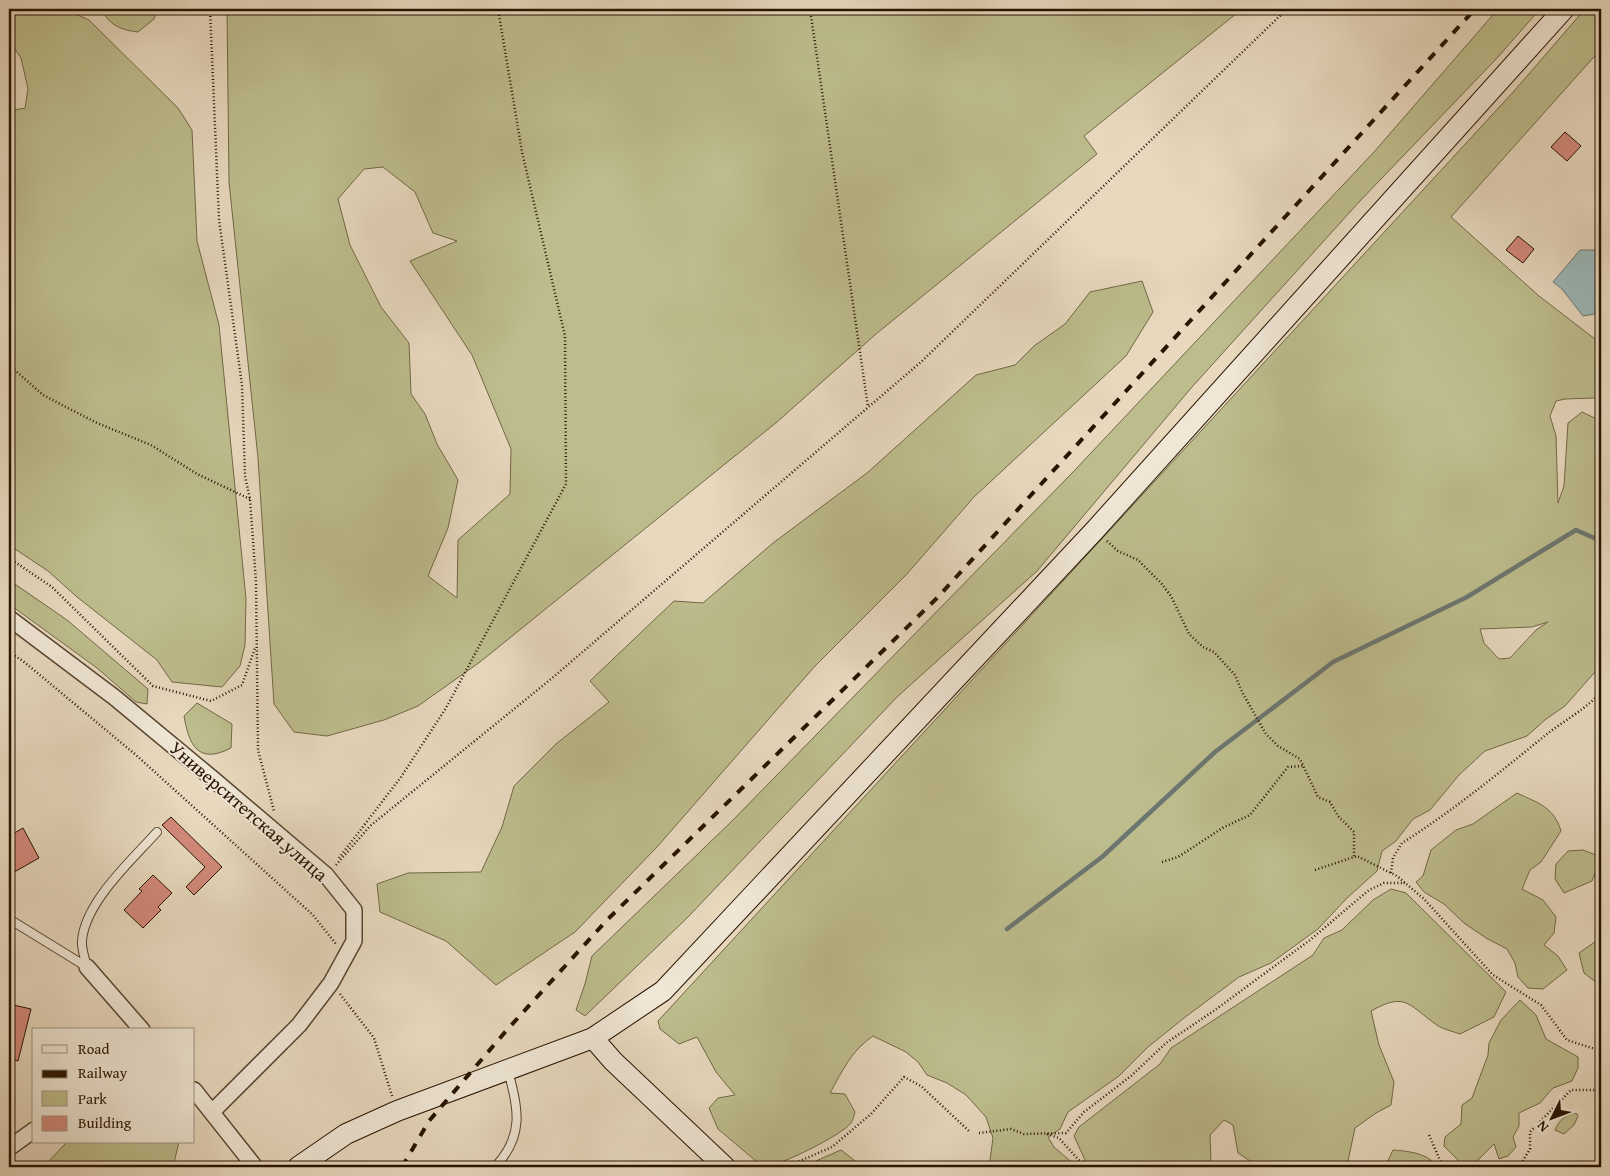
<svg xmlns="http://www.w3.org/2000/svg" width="1610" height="1176" viewBox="0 0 1610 1176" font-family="'Gentium Book Plus',serif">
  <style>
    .green { fill: #bdbc8c; stroke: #726846; fill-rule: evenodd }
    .water { fill: #9ab8ba; stroke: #6c7670 }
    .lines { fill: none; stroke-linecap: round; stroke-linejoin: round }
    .stream { stroke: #6c7670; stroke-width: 4.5 }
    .building { fill: #d3897a; stroke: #281400 }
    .lane-casing { stroke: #584530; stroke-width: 10 }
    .street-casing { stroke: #584530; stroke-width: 18 }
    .secondary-casing { stroke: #281400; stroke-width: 22 }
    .path { stroke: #281400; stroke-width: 2.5; stroke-dasharray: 1 2.5; stroke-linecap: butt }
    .lane { stroke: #efe6d5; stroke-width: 8 }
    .street { stroke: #efe6d5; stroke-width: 15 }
    .secondary { stroke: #efe6d5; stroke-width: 20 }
    .rail { stroke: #281400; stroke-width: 4; stroke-dasharray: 9 9; stroke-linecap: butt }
    .labels { text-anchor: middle; stroke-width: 4; stroke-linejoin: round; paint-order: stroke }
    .street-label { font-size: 19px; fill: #281400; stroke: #efe6d5 }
  </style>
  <rect width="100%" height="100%" fill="#e7d8be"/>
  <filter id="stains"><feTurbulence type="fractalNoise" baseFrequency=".004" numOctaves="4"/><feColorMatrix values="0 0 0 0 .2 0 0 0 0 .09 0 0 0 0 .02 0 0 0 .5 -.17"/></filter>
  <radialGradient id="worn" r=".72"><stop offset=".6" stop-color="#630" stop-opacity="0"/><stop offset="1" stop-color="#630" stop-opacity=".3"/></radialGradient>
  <path class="green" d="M9,9H65L89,20L178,108L192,130L197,241L219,325L246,599L245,645L240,666L222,687L172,682L157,660L77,597L48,571L9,545V111L25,108L28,89L21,58L9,40Z
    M101,9H158L154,19L138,32C121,30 109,25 101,9Z
    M227,9H1242L1084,136L1097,154L876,334L777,422L480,662L418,706L384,720L327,736L294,732L274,704L258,458L229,182ZM383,167L415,192L433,233L457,241L410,261L472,355L511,449L510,494L458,540L457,598L428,576L448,528L458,480L437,444L425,414L411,394L409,343L381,307L350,245L338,199L364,169Z
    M1498,9H1540L1498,57L1359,202L1192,387L1037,571L897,697L688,917L585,1016L576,1010L585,984L592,956L732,821L1074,471L1374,152Z
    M1585,9H1601V49L1451,217L1539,296L1595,339L1601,333V406L1594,398L1565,399L1556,401L1550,416L1556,436L1558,503L1564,486L1568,423L1582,412L1601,421V665L1565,706L1546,719L1527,736L1485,751L1459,775L1430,810L1413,819L1396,841L1382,851L1377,871L1346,899L1318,929L1271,963L1239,977L1184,1018L1148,1047L1119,1076L1068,1112L1060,1129L1048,1137L1054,1147L1076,1166L1085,1160L1074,1136L1079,1127L1160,1064L1171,1048L1313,955L1324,938L1342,930L1373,900L1391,889L1406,893L1506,992L1494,1017L1460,1034C1452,1031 1441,1029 1434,1023C1408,1004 1405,992 1371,1011L1379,1045L1394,1082L1391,1105L1376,1113L1355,1128L1348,1161L1344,1167H1259L1238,1153L1233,1125L1224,1120L1210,1135L1211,1163L1214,1167H989L993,1138L986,1117L966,1095L947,1083L927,1075L918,1062L906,1052L873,1036C851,1051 843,1070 830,1093L845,1094L855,1112C854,1115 853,1120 851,1123C842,1135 778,1167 763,1167L718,1129L709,1108L718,1098L735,1095L716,1072L697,1037L679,1044L660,1029L658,1021L1515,90ZM1548,622L1536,630L1510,658L1499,659L1484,643L1480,629L1532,627Z
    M1142,281L1153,312L1126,356L974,497L907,574L815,666L657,847L575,932L496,985L446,941L380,912L377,884L408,873L481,872L502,827L514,786L556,744L609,702L590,681L674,601L703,603L773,543L867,473L976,375L1015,365L1034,346L1065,324L1090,292Z
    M9,580L67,620L148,689L147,704L136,702L97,668L9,604Z
    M197,703L232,724L231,748C198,765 189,745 184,716Z
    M1517,793C1538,803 1554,807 1561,831L1541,862L1530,870L1522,889L1543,900L1556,917L1554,933L1544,945L1558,956L1567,970L1543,989L1528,988L1518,977L1515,963L1507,949L1486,938L1464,923L1444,904L1424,892L1416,882L1423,876L1431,850L1456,830L1473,824Z
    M1583,850L1596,855L1598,866L1592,881L1564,893L1555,879L1556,864L1568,851Z
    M1599,939L1601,940V986L1584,973L1579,953Z
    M1520,1000L1536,1015L1546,1039L1578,1057V1068L1572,1081L1553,1088L1540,1103L1519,1113V1126L1513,1137L1516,1147L1508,1156L1499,1159L1494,1144L1476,1162H1460L1444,1146L1445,1137L1461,1124L1462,1105L1472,1098L1488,1055L1489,1043L1501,1020Z
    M1576,1113L1578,1116L1574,1125L1564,1134L1555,1130C1559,1120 1565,1115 1576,1113Z
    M67,1142H179L173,1167H43Z
    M841,1150L863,1167H802Z
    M1393,1150C1407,1151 1429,1153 1437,1167H1385Z"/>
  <path class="water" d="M1580,250H1601V313L1583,316L1562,289L1553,282Z"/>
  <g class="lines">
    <path class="stream" d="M1007,929L1102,857L1215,752L1333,662L1467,597L1576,530L1601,541"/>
  </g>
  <path class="building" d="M1565,132L1581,146L1567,161L1551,147Z
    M1518,236L1534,249L1523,263L1506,250Z
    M171,817L222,867L194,895L186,887L205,867L162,825Z
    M23,828L39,858L9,875V836Z
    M153,875L172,893L158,907L161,910L143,928L124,910L142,891L139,889Z
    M9,1004L31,1009L18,1061L9,1059Z"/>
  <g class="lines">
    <g class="lane-casing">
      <path id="lane" d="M9,919L87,967
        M87,967C85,959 81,948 82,940C86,901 132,860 157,832
        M495,1167C524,1136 519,1109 508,1071"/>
    </g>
    <g class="street-casing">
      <path id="street" d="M9,618L114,697L213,779L326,875L354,910V941L331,983L299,1025L213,1111
        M87,967L142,1030
        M194,1090L255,1167
        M9,1148L34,1130"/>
    </g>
    <g class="secondary-casing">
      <path id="secondary" d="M593,1038L613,1061L725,1167
        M298,1167L346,1134L397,1111L593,1038L663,991L1095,530L1564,9"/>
    </g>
    <path class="path" d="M210,9L219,220L242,385L245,476L250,499L256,582L258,750L274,811
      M810,9L868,407
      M9,365L43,395L97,423L151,445L197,474L250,499
      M1107,541L1118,551L1138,560L1161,583L1171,596L1189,634L1203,647L1214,652L1235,675L1242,692L1266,734L1278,746L1300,759L1318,797L1330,802L1338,816L1354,832V857
      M9,558L52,587L153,686L211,701L242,685L255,648
      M9,652L23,661L136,755L313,915L336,944
      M339,858L401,777L446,708L566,484L565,336L522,152L498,9
      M1162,862L1178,857L1224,827L1250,815L1288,767L1303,766
      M336,865L370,826L551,679L921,362L1287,9
      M1315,870L1357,856L1397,876L1424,899L1493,975L1541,1005L1567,1040L1601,1051
      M1391,873L1393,858L1402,843C1453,811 1500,772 1547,734C1565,720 1586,709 1601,692
      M340,994L374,1038L392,1096
      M979,1133L1011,1129L1024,1134L1066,1133L1084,1112L1131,1076L1166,1043L1215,1010L1310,940L1369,890L1384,883H1405
      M1047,1134L1059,1138L1085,1167
      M1429,1135L1443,1167
      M786,1167L832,1147L871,1114L904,1077L921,1086L969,1131
      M1519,1167L1530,1149V1132L1571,1090H1601"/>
    <use href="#lane" class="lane"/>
    <use href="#street" class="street"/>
    <use href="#secondary" class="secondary"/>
    <path class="rail" d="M402,1167L429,1121L506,1031L607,920L937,598L1475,9"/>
  </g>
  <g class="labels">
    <g class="street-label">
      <text transform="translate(249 811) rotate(41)" y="7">Университетская улица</text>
    </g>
  </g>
  <rect width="1610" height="1176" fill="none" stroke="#e7d8be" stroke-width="30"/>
  <rect x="10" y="10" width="1590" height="1156" fill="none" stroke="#281400" stroke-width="2.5"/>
  <rect x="15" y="15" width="1580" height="1146" fill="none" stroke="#281400"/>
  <rect x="32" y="1028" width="162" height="115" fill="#efe6d5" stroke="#9f9280"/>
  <rect x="42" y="1045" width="25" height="8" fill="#efe6d5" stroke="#9f9280"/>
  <text x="78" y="1054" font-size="15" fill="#281400">Road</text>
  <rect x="42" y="1070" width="25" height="8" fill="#281400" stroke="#9f9280"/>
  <text x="78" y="1078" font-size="15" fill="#281400">Railway</text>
  <rect x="42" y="1091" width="25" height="15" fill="#bdbc8c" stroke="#9f9280"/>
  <text x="78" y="1104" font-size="15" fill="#281400">Park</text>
  <rect x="42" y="1116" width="25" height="15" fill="#d3897a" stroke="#9f9280"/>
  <text x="78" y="1128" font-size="15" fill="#281400">Building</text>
  <g transform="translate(1552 1118) rotate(228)" stroke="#efe6d5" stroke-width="4" paint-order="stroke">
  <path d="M0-4L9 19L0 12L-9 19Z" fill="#281400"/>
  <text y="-8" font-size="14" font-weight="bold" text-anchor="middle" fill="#281400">N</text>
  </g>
  <rect width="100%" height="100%" filter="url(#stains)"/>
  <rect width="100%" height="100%" fill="url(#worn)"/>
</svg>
